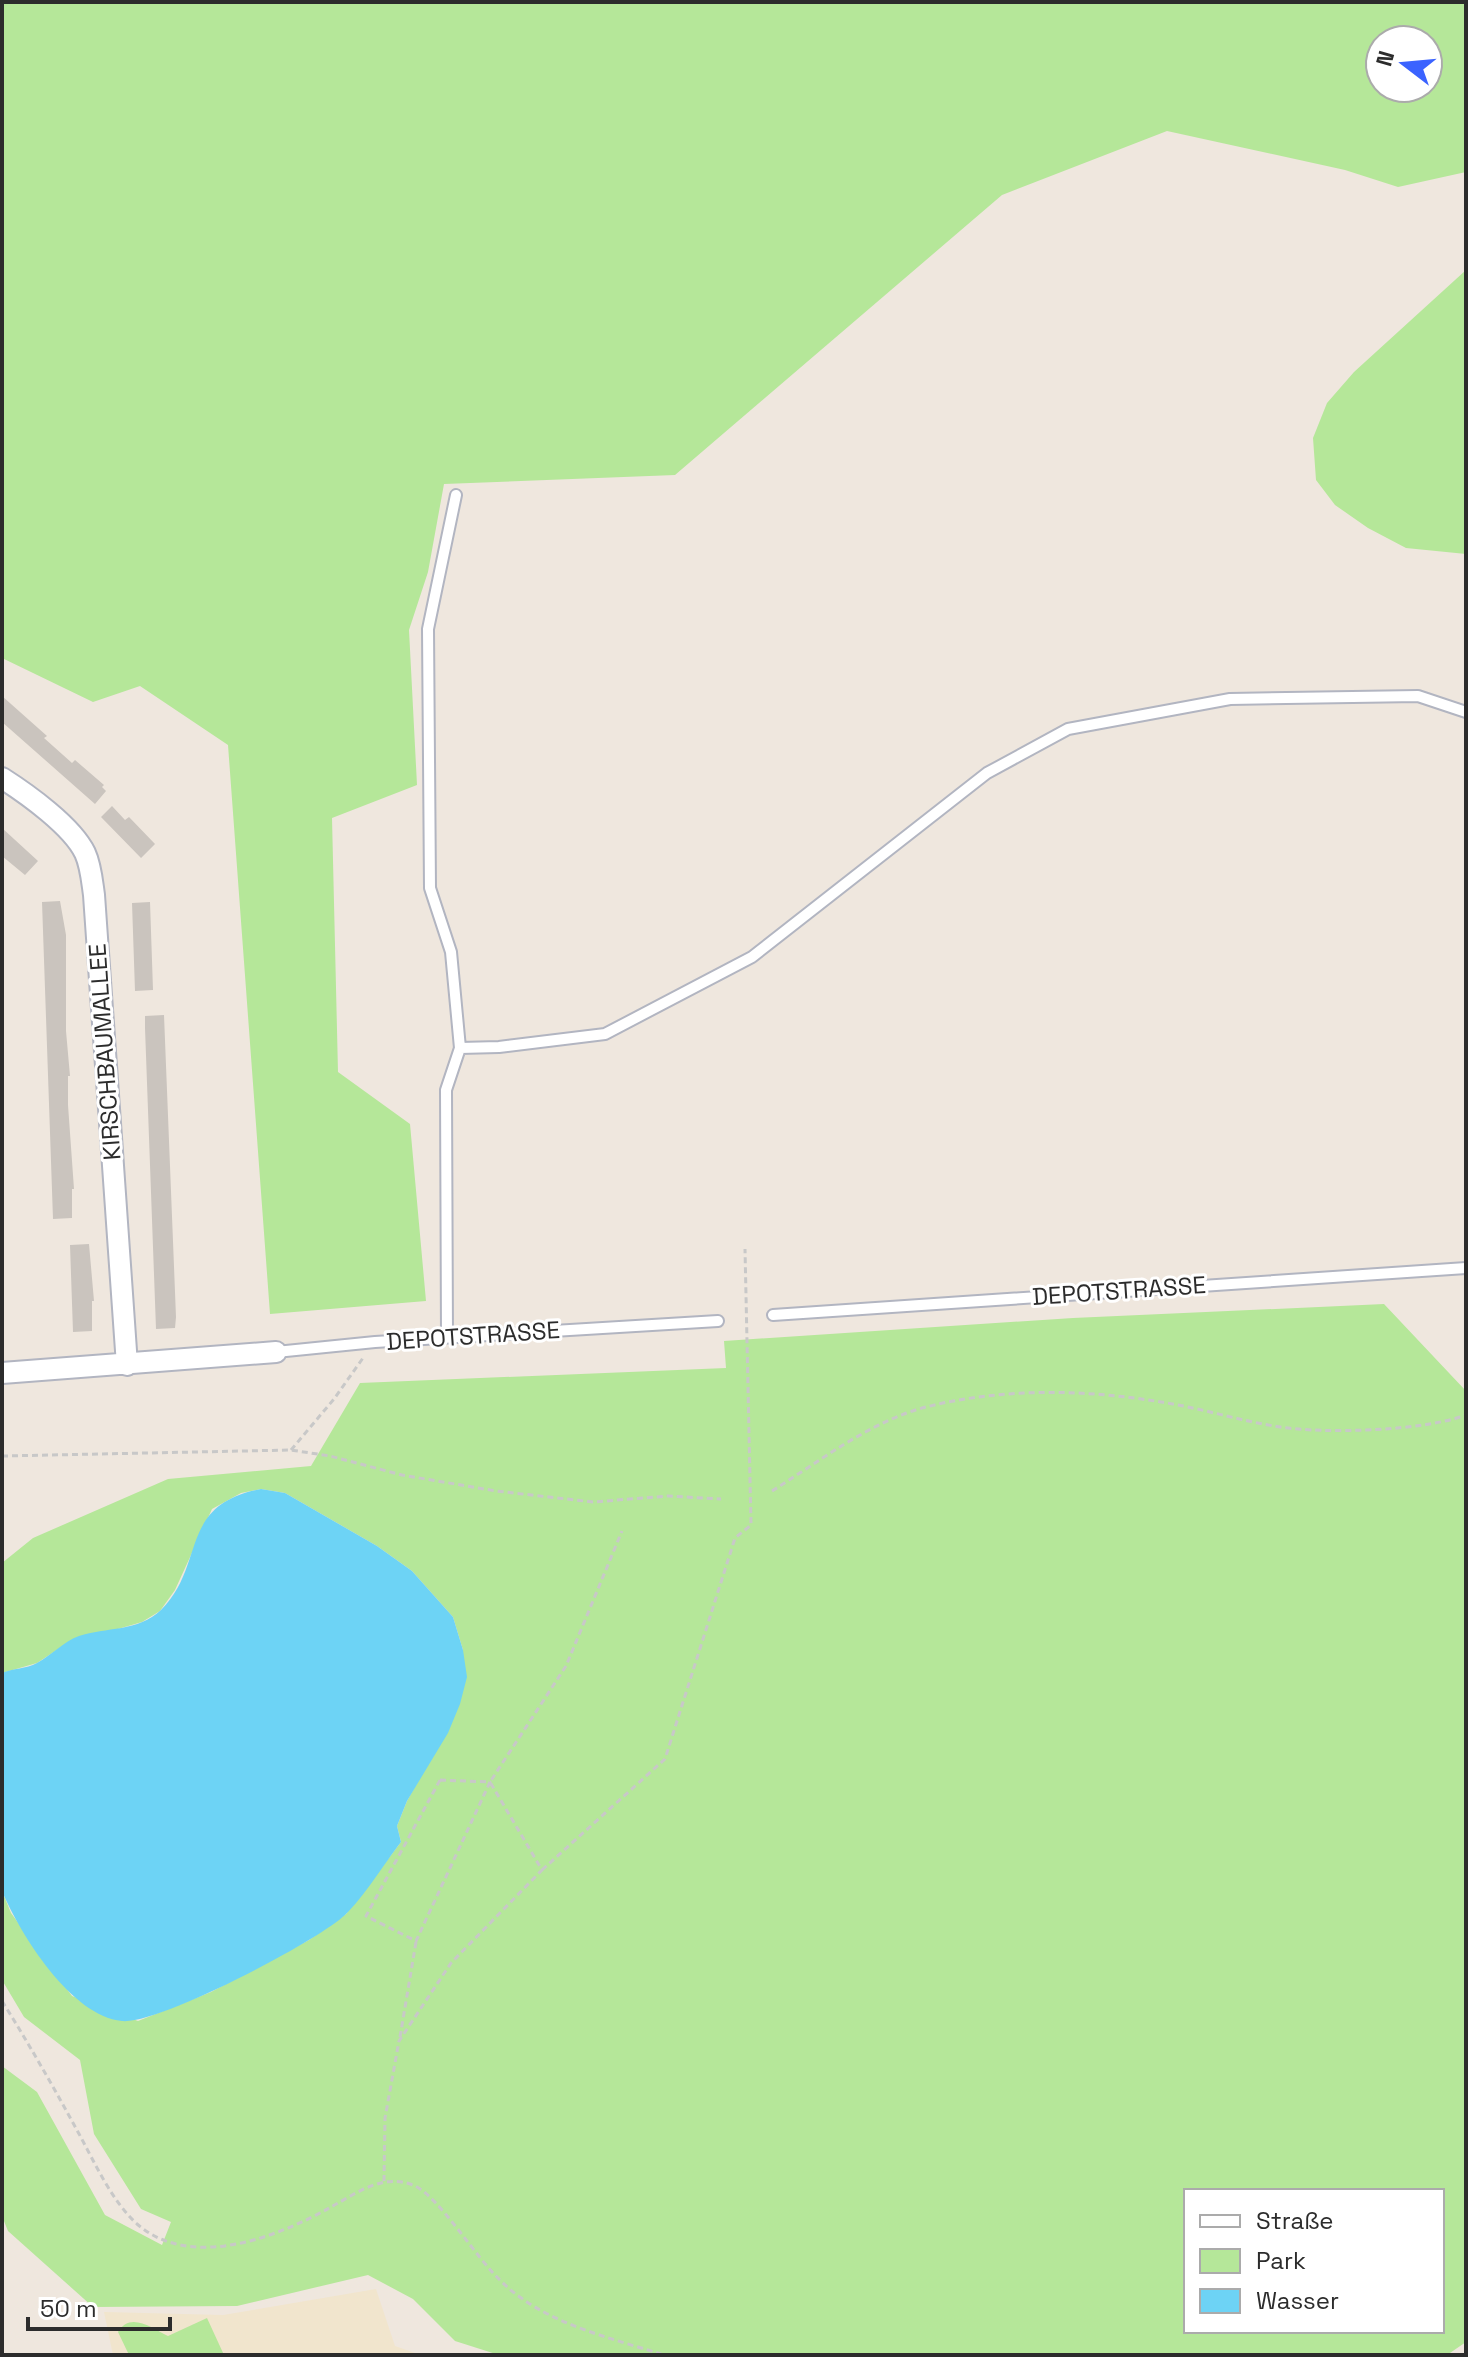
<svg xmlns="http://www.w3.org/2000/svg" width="1468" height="2357" viewBox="0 0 1468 2357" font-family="'Space Grotesk',sans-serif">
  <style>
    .education { fill: #f1e5cd }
    .green { fill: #b5e799; fill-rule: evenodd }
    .water { fill: #6dd3f5 }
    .building { fill: #cac4be }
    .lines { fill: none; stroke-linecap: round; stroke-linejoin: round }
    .lane-casing { stroke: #b2b5c1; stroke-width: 14 }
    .street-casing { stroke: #b2b5c1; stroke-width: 24 }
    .path { stroke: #c8c8c8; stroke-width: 3; stroke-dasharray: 6 4; stroke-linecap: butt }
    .lane { stroke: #fff; stroke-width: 10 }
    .street { stroke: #fff; stroke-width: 20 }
    .labels { text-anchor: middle; stroke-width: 6; stroke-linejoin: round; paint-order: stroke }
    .street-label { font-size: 24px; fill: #2c2c2c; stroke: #fff }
  </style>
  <rect width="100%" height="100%" fill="#efe7de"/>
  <path class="education" d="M376,2289L395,2346L421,2355H113L104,2312L223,2315Z"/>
  <path class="green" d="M2,2H1466V172L1398,187L1345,170L1167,131L1002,195L675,475L444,484L428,572L409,630L417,785L332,818L338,1072L410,1124L426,1301L270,1314L228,745L140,686L93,702L2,658ZM1428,40V88H1380V40Z
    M1466,270V554L1406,548L1368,528L1335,505L1316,480L1313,438L1327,403L1354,372Z
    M1384,1304L1466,1391V2342L1447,2355H499L455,2341L413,2299L368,2275L237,2306L93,2307L8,2231L2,2216V2066L37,2092L105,2215L162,2245L171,2222L141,2209L94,2134L80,2060L24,2017L2,1980V1891L11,1913L72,1996L138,2021L211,1992L309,1940L346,1914L401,1842L397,1826L407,1801L423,1772L463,1650L453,1617L412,1571L377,1546L285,1493L261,1489L241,1493L212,1509L175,1590L160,1611L142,1622L66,1644L37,1663L2,1673V1563L33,1538L168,1479L311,1466L360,1383L726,1368L724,1341L1073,1318ZM1186,2191H1442V2331H1186Z
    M207,2318L224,2355H129L118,2332C130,2311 152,2328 168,2336Z"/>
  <path class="water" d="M261,1489L285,1493L377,1546L412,1571L453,1617L463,1650L467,1677L460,1704L448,1733L407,1801L397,1826L401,1842C384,1864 364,1897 345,1915C316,1942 158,2025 122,2021C71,2016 20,1934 2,1891V1673C13,1668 26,1669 37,1663C52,1655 64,1641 79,1636C106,1627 138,1632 161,1610C207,1564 177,1505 261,1489Z"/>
  <path class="building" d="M2,696L47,736L44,738L72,763L75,760L104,785L102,787L106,791L95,804L2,722Z
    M112,806L125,820L129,817L155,844L141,858L101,817Z
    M2,828L38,861L25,875L2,856Z
    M60,901L66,935V1031L70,1076H68V1105L74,1189H72V1218L53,1219L42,902Z
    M150,902L153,990L135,991L132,903Z
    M164,1015L176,1317L175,1328L156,1329L145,1028V1016Z
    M89,1244L94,1301H92V1331L73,1332L70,1245Z"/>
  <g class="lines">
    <g class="lane-casing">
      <path id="lane" d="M456,495L428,629L430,888L451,952L460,1048
        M773,1315L1466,1268
        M447,1337L446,1090L460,1048L499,1047L605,1034L752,957L987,773L1068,729L1230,699L1418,696L1466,712
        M276,1352L375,1342L718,1321"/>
    </g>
    <g class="street-casing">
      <path id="street" d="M2,778C27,794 72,826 85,853C91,866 92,881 94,895L127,1365
        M2,1373L276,1352"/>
    </g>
    <path class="path" d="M291,1450L334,1399L363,1358
      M2,1456L291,1450L330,1456L402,1475L496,1491L593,1502L668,1496L721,1499
      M772,1491C820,1461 871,1421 926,1407C1001,1388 1084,1389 1161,1402C1201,1408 1240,1421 1280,1427C1325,1434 1424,1431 1466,1415
      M440,1780L490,1782L416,1941L366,1916Z
      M542,1870L665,1759L735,1538L751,1525L745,1249
      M2,2001C29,2044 54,2088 78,2132C95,2163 111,2200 137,2224C191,2271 278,2237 331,2207C357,2193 384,2172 415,2186C439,2197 477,2259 500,2280C542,2323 608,2337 664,2355
      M400,2037L416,1942
      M384,2181L385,2118L399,2041L451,1963L542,1870L490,1782L566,1666L622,1531"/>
    <use href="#lane" class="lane"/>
    <use href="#street" class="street"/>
  </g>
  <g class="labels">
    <g class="street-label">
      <text transform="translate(105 1052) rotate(-94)" y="8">KIRSCHBAUMALLEE</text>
      <text transform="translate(1119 1291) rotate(-4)" y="8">DEPOTSTRASSE</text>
      <text transform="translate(473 1336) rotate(-4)" y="8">DEPOTSTRASSE</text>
    </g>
  </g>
  <rect width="1468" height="2357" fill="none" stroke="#2c2c2c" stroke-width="8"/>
  <rect x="1184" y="2189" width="260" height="144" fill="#ffffff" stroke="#ababab" stroke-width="2"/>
  <rect x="1200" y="2215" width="40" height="12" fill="#ffffff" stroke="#ababab" stroke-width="2"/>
  <text x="1256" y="2229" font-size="24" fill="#2c2c2c">Straße</text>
  <rect x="1200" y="2249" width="40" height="24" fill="#b5e799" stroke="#ababab" stroke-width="2"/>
  <text x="1256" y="2269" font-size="24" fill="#2c2c2c">Park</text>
  <rect x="1200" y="2289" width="40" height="24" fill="#6dd3f5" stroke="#ababab" stroke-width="2"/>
  <text x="1256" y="2309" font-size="24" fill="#2c2c2c">Wasser</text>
  <g transform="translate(1404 64) rotate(286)"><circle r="38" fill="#ffffff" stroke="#ababab" stroke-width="2"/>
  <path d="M0-6L14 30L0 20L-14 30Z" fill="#3b63ff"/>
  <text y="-12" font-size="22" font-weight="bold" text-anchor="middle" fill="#2c2c2c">N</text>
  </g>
  <path d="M28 2317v12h142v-12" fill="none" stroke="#2c2c2c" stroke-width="4"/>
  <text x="40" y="2317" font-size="24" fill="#2c2c2c" stroke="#ffffff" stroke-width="6" paint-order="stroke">50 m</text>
</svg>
